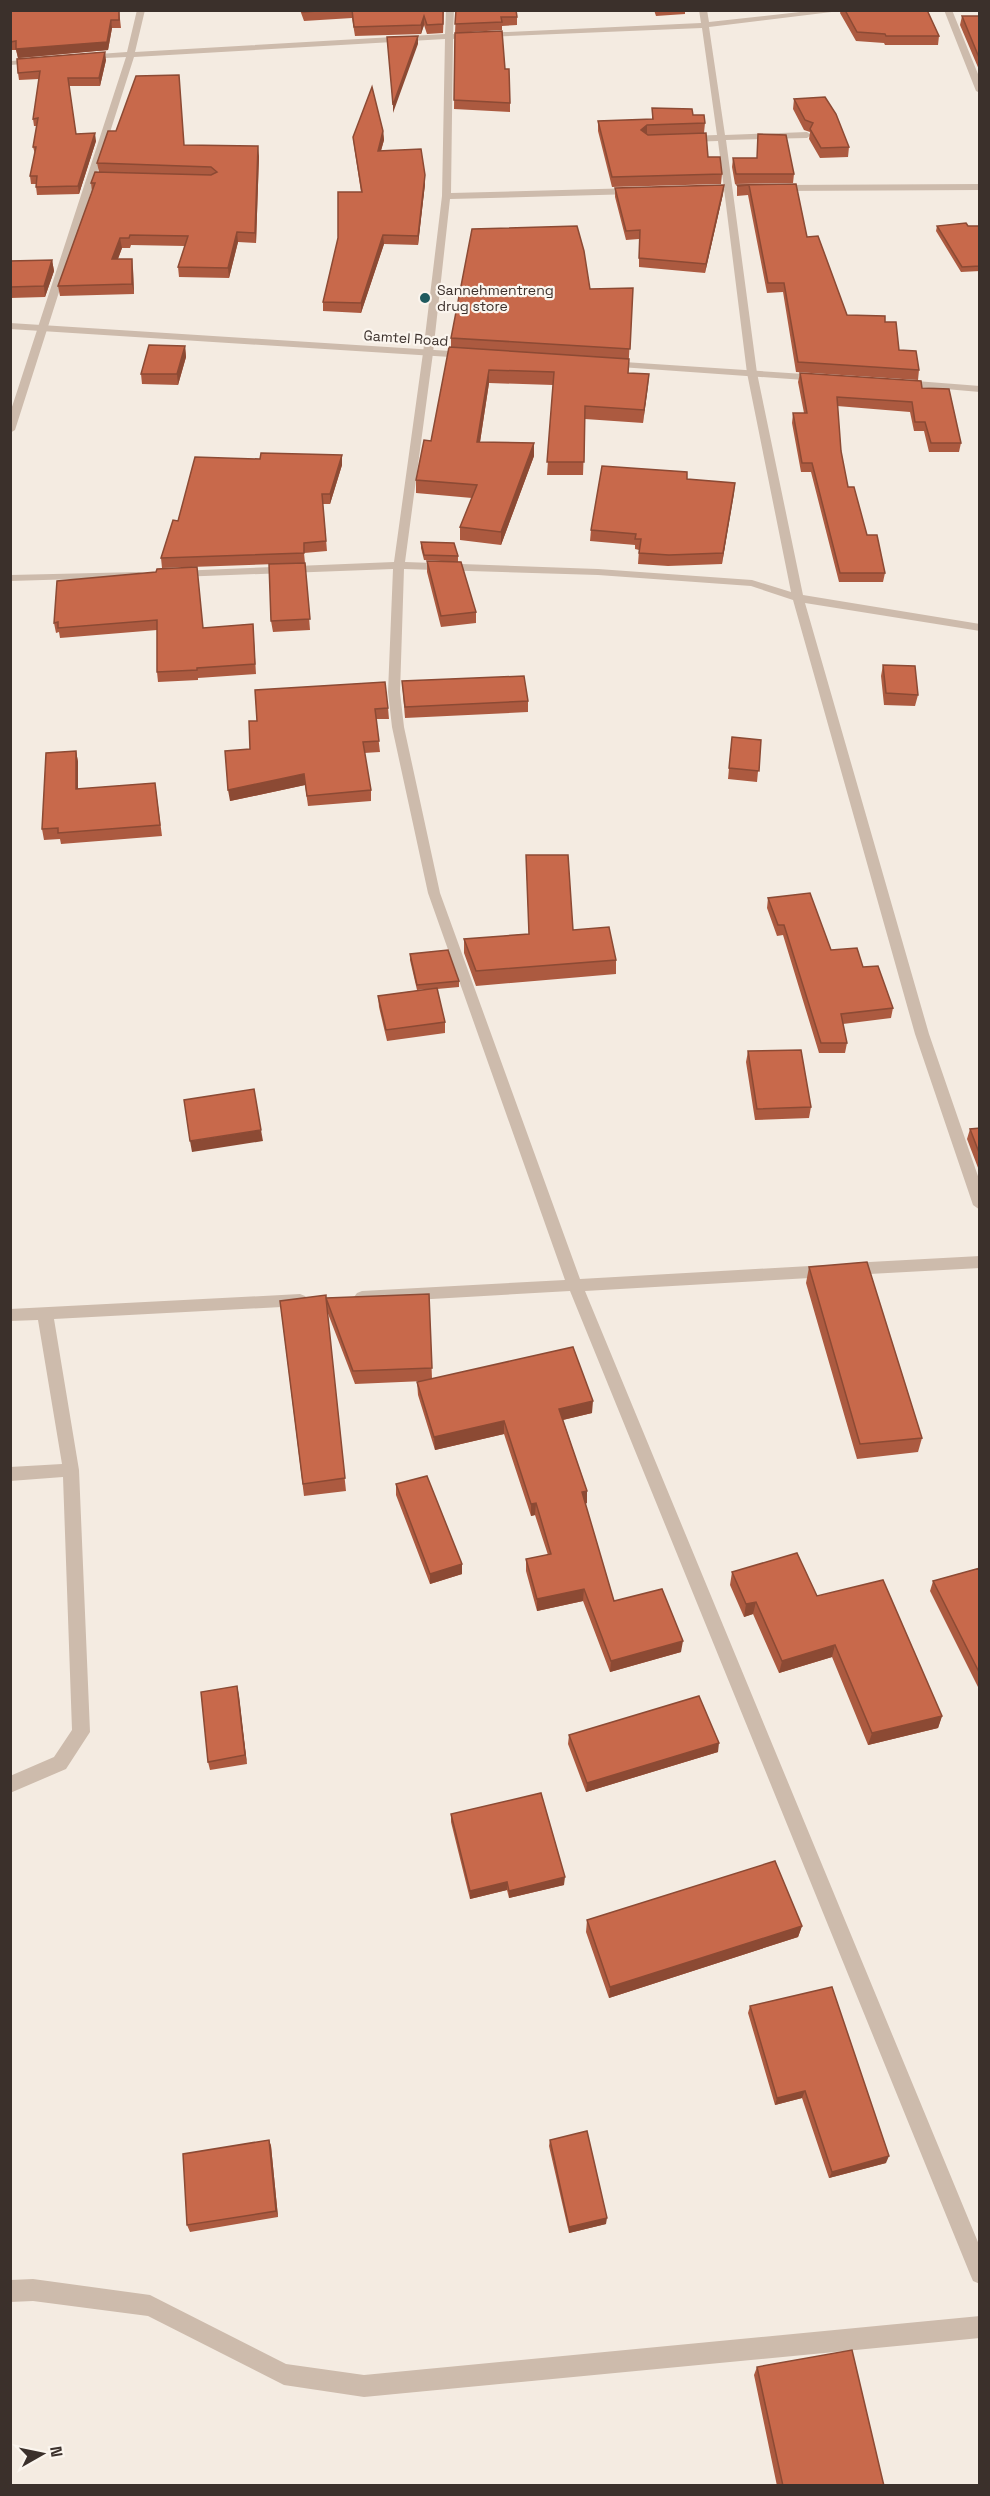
<svg xmlns="http://www.w3.org/2000/svg" width="990" height="2496" viewBox="0 0 990 2496" font-family="'Space Grotesk',sans-serif">
  <style>
    .lines { fill: none; stroke-linecap: round; stroke-linejoin: round }
    .minor { fill: #cdbbac; fill-rule: evenodd }
    .tertiary { fill: #cdbbac; fill-rule: evenodd }
    .wall { fill: #ac5a40; fill-rule: evenodd }
    .shaded-wall { fill: #8c4a34 }
    .building { fill: #c8694b; stroke: #8c4a34; stroke-width: 1.5 }
    .poi-dot { fill: #1f5a5e; stroke: #fbf5ee; stroke-width: 2 }
    .labels { text-anchor: middle; stroke-width: 4.5; stroke-linejoin: round; paint-order: stroke }
    .far-poi-label { font-size: 14px; fill: #3b302b; stroke: #fbf5ee; text-anchor: start }
    .far-street-label { font-size: 14px; fill: #3b302b; stroke: #fbf5ee }
  </style>
  <rect width="100%" height="100%" fill="#f4ebe1"/>
  <g class="lines">
    <path class="minor" d="M137,10H145L135,52L445,34L446,10H454L453,34L464,36L453,39L451,193L635,188L639,191L635,194L450,199L433,353L405,562L598,569L752,580L791,592L747,373L718,141L687,142L683,139L687,136L717,135L702,28L484,37L480,35L484,33L701,23L699,10H707L709,22L818,10H848L709,27L725,135L807,132L811,135L807,138L726,140L757,373L803,595L980,624V631L805,603L929,1034L980,1182V1210L973,1205L915,1034L793,600L751,586L598,575L404,569L400,692L404,727L440,893L580,1279L827,1265L832,1267L835,1271L832,1275L827,1277L585,1291L980,2247V2284L973,2281L970,2274L570,1291L362,1303L357,1301L354,1297L357,1293L362,1291L565,1280L428,893L392,727L388,692L393,569L178,577L172,574L178,571L394,562L423,353L442,196L445,39L134,57L15,430L10,433V413L126,57L85,59L81,57L85,55L127,52Z
      M944,10H952L980,79V93L976,91Z
      M40,59V63H37L10,65V61Z
      M980,184V190L779,191L775,188L779,185Z
      M139,572L143,573V577L10,581V575Z
      M980,1256V1268L851,1275L846,1273L843,1269L846,1265L851,1263Z
      M300,1294L305,1296L308,1300L305,1304L300,1306L54,1319L79,1470L90,1732L66,1769L10,1793V1776L54,1757L72,1730L63,1477L10,1481V1467L62,1464L38,1320L10,1321V1309Z
      M33,2279L150,2295L286,2364L364,2375L980,2316V2338L364,2397L284,2385L148,2316L33,2301L10,2302V2280Z"/>
    <path class="tertiary" d="M10,323L466,352L471,355L466,358L10,329Z
      M609,361L819,375L824,378L819,381L606,366V362Z
      M903,380L980,386V392L899,385V381Z"/>
  </g>
  <path class="wall" d="M10,10H119L121,28H112L108,50L18,58L16,50H10Z
    M300,10H444L443,33L427,34L424,25L421,34L355,36L352,18L304,21Z
    M456,10L517,17V25L502,26V30L455,33Z
    M654,10H685V14L656,16Z
    M841,10H927L939,36L938,45H885L884,43L856,41L840,13Z
    M962,16H980V72L960,25Z
    M455,33L505,69L510,103V112L454,109Z
    M106,60L100,86H69L76,134L96,141L79,194L37,195L36,187V184H31L30,176L35,154L33,147L37,126H34L33,119L39,79L19,80L18,73Z
    M794,99L849,147L848,157L820,158L809,139L810,132L804,130L793,109Z
    M652,108L693,115L705,123L704,133L708,157L722,174L721,184L612,187L598,131V121L652,120ZM704,133L648,135H647Z
    M383,131L384,140L381,151L425,184L418,245L384,244L361,313L323,311V302L361,192L354,146L353,137Z
    M184,145L259,156L256,243L238,242L229,278L179,277L178,267L185,246L131,245L130,248H122L118,259L133,269L134,294L60,296L58,286L92,192L91,183L99,172L97,163Z
    M733,158L794,174L793,183L735,184L732,167Z
    M796,184L807,237L847,315L885,322L899,350L919,370L918,380L796,372L783,292L767,293L748,195L737,196V185Z
    M724,185L723,194L705,273L639,267V239L626,240L615,197V188Z
    M937,226H980V271L961,272L936,231Z
    M52,260L54,271L45,297L10,298V261Z
    M633,288L628,373L649,374L643,423L585,419L583,475H547L553,385L489,383L480,442L534,456L501,545L460,540V527L472,498L416,493V480L431,441L451,347V338L590,289Z
    M185,346L186,357L178,385L142,384L141,374Z
    M800,373L922,388L961,443L959,452H929L924,431H914L910,412L837,406L841,451L848,487L867,535L885,573L883,582H839L811,472H801L792,423L793,413H804L798,382Z
    M342,455V465L330,504H323L327,551L304,553L305,563L162,568L161,558L178,521L260,459Z
    M687,479L735,483L722,564L668,566L638,564L639,550L635,549V545L590,541L591,530Z
    M421,542L458,556V562L424,560L421,548Z
    M427,561L476,612V623L441,627L427,572Z
    M305,563L310,630L273,632L271,621Z
    M57,581L203,628L253,624L256,674L198,678V680L158,682L157,672V630L60,638L59,632L56,633L54,623Z
    M883,665L918,695L915,706L884,705L881,676Z
    M402,681L528,701V712L405,718Z
    M255,690L388,708L389,719H376L380,752L364,753L371,790V801L308,806L305,785L230,801L250,749L257,721Z
    M732,737L761,740L757,782L728,779Z
    M76,751L78,762V789L155,783L162,836L61,844L60,839L44,840L42,829Z
    M526,855L573,930L616,960V974L476,986L464,953V939L529,934Z
    M768,898L831,950L863,967L893,1008L891,1018L843,1024L847,1043L845,1053H819L783,935L777,936L767,908Z
    M410,954L459,981V987L437,989L445,1022V1033L387,1041L379,1007L378,996L428,989L417,990L410,960Z
    M748,1051L811,1107L809,1118L755,1120L746,1062Z
    M980,1128V1173L967,1139L970,1129Z
    M809,1267L922,1438L918,1452L857,1459L806,1283Z
    M429,1294L432,1379L592,1413L563,1420L587,1491V1503L585,1504L614,1601L681,1652L610,1672L583,1601L537,1611L526,1571V1559L548,1555L535,1515L531,1516L504,1434L435,1450L418,1395L417,1382L424,1381L355,1384L327,1311L346,1491L304,1496L280,1301L326,1298Z
    M396,1484L462,1574L430,1584L396,1495Z
    M980,1568V1691L930,1591L933,1581Z
    M732,1572L817,1596L942,1716L938,1728L868,1745L832,1657L779,1673L753,1614L744,1617L730,1585Z
    M237,1686L247,1764L210,1770L208,1762Z
    M569,1735L718,1752L586,1792L568,1744Z
    M451,1814L564,1885L509,1898L507,1890L470,1899L451,1822Z
    M587,1920L802,1926L798,1937L609,1998L586,1932Z
    M750,2006L886,2163L829,2178L802,2098L775,2105L748,2013Z
    M269,2140L271,2146L278,2217L190,2232L187,2225Z
    M550,2140L606,2224L569,2233L549,2146Z
    M757,2367L884,2486H777L754,2375Z"/>
  <path class="shaded-wall" d="M424,16V25L421,34V25Z
    M111,20L112,28L108,50L18,58L16,49Z
    M418,36V44L393,113V105Z
    M105,52L106,60L100,86L99,78Z
    M647,125V135L641,130Z
    M383,131L384,140L378,160V151Z
    M95,133L96,141L79,194L78,186Z
    M258,146L259,156L256,243L255,233Z
    M425,175V184L418,245V236Z
    M724,185L723,194L705,273L706,264Z
    M237,232L238,242L229,278L228,268Z
    M383,235L384,244L361,313V303Z
    M120,238L122,248L114,269L112,259Z
    M132,259L133,269L134,294L132,284Z
    M52,260L54,271L45,297L44,286Z
    M185,346L186,357L178,385L177,374Z
    M489,370V383L478,455L477,442Z
    M649,374L648,387L643,423L644,410Z
    M534,443V456L501,545V532Z
    M342,455V465L330,504V494Z
    M735,483L734,494L722,564L723,553Z
    M76,751L78,762V800L76,789Z
    M304,774L305,785L230,801L228,790Z
    M261,1130L263,1141L192,1152L190,1141Z
    M593,1401L592,1413L558,1421L559,1409Z
    M504,1421V1434L435,1450L434,1437Z
    M587,1491V1503L581,1504L582,1492Z
    M536,1503L535,1515L531,1516V1504Z
    M462,1564V1574L430,1584V1574Z
    M584,1589L583,1601L537,1611V1599Z
    M756,1602L753,1614L744,1617L746,1604Z
    M683,1641L681,1652L610,1672L611,1661Z
    M835,1645L832,1657L779,1673L782,1661Z
    M237,1686L239,1695L247,1764L245,1755Z
    M942,1716L938,1728L868,1745L872,1733Z
    M719,1743L718,1752L586,1792L587,1783Z
    M565,1877L564,1885L509,1898V1891Z
    M507,1882V1890L470,1899V1891Z
    M802,1926L798,1937L609,1998L610,1987Z
    M805,2091L802,2098L775,2105L777,2098Z
    M269,2140L271,2146L278,2217L276,2211Z
    M889,2156L886,2163L829,2178L832,2172Z
    M607,2218L606,2224L569,2233V2227Z"/>
  <path class="building" d="M10,10H119V20H111L107,42L16,49V41L10,42Z
    M303,10H334L303,12Z
    M352,10H443V24L427,25L424,16L421,25L354,27Z
    M456,10H516L517,17H501L502,22L455,24Z
    M845,10H927L939,36H886L885,34L857,32Z
    M962,16H980V60Z
    M502,31L505,69H509L510,103L454,100L455,33Z
    M418,36L393,105L387,37Z
    M105,52L99,78H68L76,134L95,133L78,186L36,187L37,176H30L36,147H33L38,118L33,119L40,71L18,73L17,59Z
    M179,75L184,145L258,146L255,233L237,232L228,268L178,267L188,236L130,235L129,238H120L112,259H132V284L58,286L95,183H91L95,172L211,175L217,172L211,167L97,163L108,131H116L136,76Z
    M372,87L383,131L378,151L421,149L425,175L418,236L383,235L361,303L323,302L338,238V192H362L353,137Z
    M825,97L836,114L849,147L821,148L810,129L813,123L805,120L794,99Z
    M652,108L692,109L693,115H704L705,123L647,125L641,130L648,135L706,133L708,157H720L722,174L612,177L598,121L653,119Z
    M758,134L786,135L794,174H736L733,158H757Z
    M796,184L807,237L818,236L847,315L885,316V322H896L899,350L916,351L919,370L798,362L784,283H768L749,185L738,186L737,185Z
    M724,185L706,264L639,258L640,230L626,231L615,188Z
    M966,223L968,226H980V266L962,267L937,226Z
    M577,226L584,251L590,289L633,288L630,349L451,338L472,229Z
    M52,260L44,286L10,287V261Z
    M149,345L185,346L177,374H141Z
    M449,347L629,359L628,373L649,374L644,410L585,406L584,462H547L554,372L489,370L477,442L534,443L501,532L460,527L477,485L416,480L424,440L431,441Z
    M800,373L921,381L922,388L949,389L961,443H931L925,422H915L912,402L837,397L841,451L848,487H854L867,535H877L885,573H840L812,463H802L793,413H807Z
    M261,453L342,455L330,494H322L326,541L304,543V553L161,558L173,520L178,521L195,457L260,459Z
    M602,466L687,472V479L735,483L723,553L669,555L639,553L641,539H635L636,534L591,530Z
    M421,542L454,543L458,556L424,555Z
    M427,561L461,562L476,612L441,616Z
    M305,563L310,619L271,621L269,564Z
    M197,567L203,628L253,624L255,664L197,668V670L157,672V620L58,628V622L54,623L57,581L156,572L157,569Z
    M883,665L915,666L918,695L886,693Z
    M524,676L528,701L405,707L402,681Z
    M385,682L388,708L375,709L379,741L363,742L371,790L307,796L304,774L228,790L225,751L250,749L249,721H257L255,690Z
    M732,737L761,740L759,771L729,768Z
    M76,751V789L155,783L160,825L58,833V828L42,829L46,753Z
    M526,855H568L573,930L609,927L616,960L476,971L464,939L529,934Z
    M810,893L831,950L857,948L863,967L878,966L893,1008L841,1014L847,1043H821L784,925H778L768,898Z
    M448,950L459,981L417,985L410,954Z
    M437,988L445,1022L386,1030L378,996Z
    M801,1050L811,1107L757,1109L748,1051Z
    M254,1089L261,1130L190,1141L184,1100Z
    M980,1128V1155L970,1129Z
    M867,1262L922,1438L860,1444L809,1267Z
    M429,1294L432,1368L353,1371L326,1298L345,1478L303,1484L280,1301L326,1295V1298Z
    M573,1347L593,1401L559,1409L587,1491L582,1492L614,1601L662,1589L683,1641L611,1661L584,1589L537,1599L526,1559L551,1554L536,1503L531,1504L504,1421L434,1437L417,1382Z
    M427,1476L462,1564L430,1574L396,1484Z
    M797,1553L817,1596L883,1580L942,1716L872,1733L835,1645L782,1661L756,1602L746,1604L732,1572Z
    M980,1568V1674L933,1581Z
    M237,1686L245,1755L208,1762L201,1692Z
    M699,1696L719,1743L587,1783L569,1735Z
    M541,1793L565,1877L509,1891L507,1882L470,1891L451,1814Z
    M775,1861L802,1926L610,1987L587,1920Z
    M832,1987L889,2156L832,2172L805,2091L777,2098L750,2006Z
    M587,2131L607,2218L569,2227L550,2140Z
    M269,2140L276,2211L187,2225L183,2154Z
    M852,2350L884,2486H783L757,2367Z"/>
  <circle class="poi-dot" cx="425" cy="298" r="6"/>
  <g class="labels">
    <g class="far-poi-label">
      <text x="437" y="295">Sannehmentreng<tspan x="437" dy="16">drug store</tspan></text>
    </g>
    <g class="far-street-label">
      <text transform="translate(406 338) rotate(4)" y="5">Gamtel Road</text>
    </g>
  </g>
  <rect width="990" height="2496" fill="none" stroke="#3b302b" stroke-width="24"/>
  <g transform="translate(42 2454) rotate(81)" stroke="#fbf5ee" stroke-width="4.5" paint-order="stroke">
  <path d="M0-4.5L10 22L0 15L-10 22Z" fill="#3b302b"/>
  <text y="-9" font-size="16" font-weight="bold" text-anchor="middle" fill="#3b302b">N</text>
  </g>
</svg>
